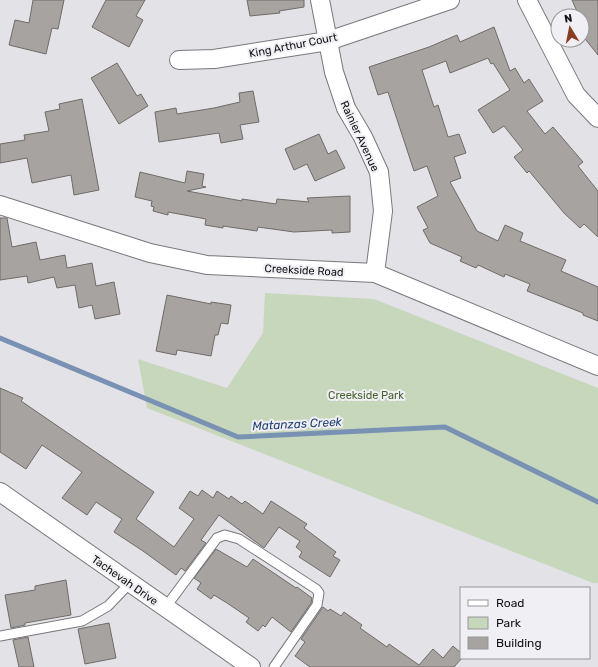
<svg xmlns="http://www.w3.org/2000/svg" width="598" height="667" viewBox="0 0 598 667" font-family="Rubik,sans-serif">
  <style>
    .green { fill: #c7d7bc }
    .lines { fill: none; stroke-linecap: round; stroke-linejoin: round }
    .stream { stroke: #7991b3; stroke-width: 5 }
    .building { fill: #a7a3a0; stroke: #706b68 }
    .lane-casing { stroke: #78787c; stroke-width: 11 }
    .street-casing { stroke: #78787c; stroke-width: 20 }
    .lane { stroke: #fff; stroke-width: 9 }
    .street { stroke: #fff; stroke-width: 18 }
    .labels { text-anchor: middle; stroke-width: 4; stroke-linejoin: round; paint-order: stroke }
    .street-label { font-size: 11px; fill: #121214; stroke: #f0eff4 }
    .park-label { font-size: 11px; fill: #45622b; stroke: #f0eff4 }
    .water-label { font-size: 12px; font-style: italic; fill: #224371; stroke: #f0eff4 }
  </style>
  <rect width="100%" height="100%" fill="#e2e2e7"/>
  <path class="green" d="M265,293L374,299L598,388V583H593L147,408L138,359L227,388L263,333Z"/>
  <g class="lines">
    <path class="stream" d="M0,338L238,437L445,427L598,502"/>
  </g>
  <path class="building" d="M33,0H64L58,29L52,28L46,54L9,45L15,20L29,23Z
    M106,0H145L136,16L143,20L129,47L92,27Z
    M247,0H304V7L279,11L280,13L250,16Z
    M572,0H598V55L582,35V16H579Z
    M494,27L510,71L515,68L524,83L529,79L543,101L527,111L545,134L553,127L583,162L578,166L598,191V237L584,224L580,228L564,213L529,171L527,173L514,157L523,150L504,126L493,133L478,110L510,90L493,63L491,64L488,58L450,73L446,61L422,70L434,107L438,105L448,137L459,134L466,153L454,157L461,178L450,182L477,231L498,241L505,225L523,233L520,241L566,260L561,271L598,287V321L583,315V313L527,291L530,284L505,274L504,277L478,265L476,268L460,261L462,257L430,243L423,230L428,228L417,207L438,196L427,166L414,171L388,92L378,95L369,67L429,47L457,35L460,42Z
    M117,63L137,96L141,94L148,106L119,124L91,78Z
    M253,91L259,122L240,125L243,139L221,143L219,133L159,142L155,112L176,108L177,114L214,108L240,102L239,93Z
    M82,99L99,190L74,195L71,175L32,183L27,158L0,163V144L25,140L24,135L49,131L45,112L60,109L59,104Z
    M319,134L328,154L336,150L345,168L315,181L307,164L294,170L285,149Z
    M187,171L204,174L202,186L206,187L187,191L242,201V199L276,204L277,199L309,202L307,198L350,196V232L332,233V230L294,232L258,227L257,231L223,226V228L205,225L206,219L168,212V215L153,211L154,207L151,206L152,201L135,197L140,172L185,183Z
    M0,218H7L12,247L36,242L40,260L65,255L67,268L92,263L96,286L114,282L120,314L95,319L92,305L79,308L75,285L57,288L54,277L28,283L27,276L0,280Z
    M167,295L211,304V302L231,305L228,324L221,323L218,335H215L211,356L177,350L176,355L156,351Z
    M0,388L23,398L21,401L154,492L136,519L174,547L194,519L179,508L190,491L198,496L202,490L213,498L217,491L229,499L231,496L242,504L245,501L263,514L271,501L307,524L304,528L336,552L333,556L340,560L330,577L299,557L302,552L296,547L300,541L279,527L264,548L219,515L201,540L206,543L185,571L181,568L176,575L143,551L114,532L122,519L96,502L87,515L62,498L82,472L42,445L26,469L0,452Z
    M216,549L247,567L253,559L296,588L297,587L312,598L311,603L291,632L272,617L265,627L263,625L258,631L246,622L249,618L227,603L214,595L211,599L197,589L201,583L194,578Z
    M66,580L71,615L25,623V625L11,628L5,595L35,590V586Z
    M323,607L328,611L330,609L341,616L344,612L362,625L360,628L387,647L389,644L419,665L433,649L443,658L453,646L461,653L462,658L454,667H310L295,656L305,642L301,639Z
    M109,623L116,658L85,664L78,629Z
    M28,637L34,667H19L13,640Z"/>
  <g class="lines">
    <g class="lane-casing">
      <path id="lane" d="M165,608L217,538L225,535L239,539L316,589L319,593L317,605L274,667
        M0,636L82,621L108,606L130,583"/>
    </g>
    <g class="street-casing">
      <path id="street" d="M320,0L334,72L346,108L363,137L379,172L383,211L375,273
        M527,0L576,95L598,118
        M179,60L214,59L328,41L450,0
        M0,205L150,253L207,265L375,273L598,366
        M0,492L251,667"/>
    </g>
    <use href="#lane" class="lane"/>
    <use href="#street" class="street"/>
  </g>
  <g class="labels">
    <g class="street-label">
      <text transform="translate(293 45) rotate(-11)" y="4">King Arthur Court</text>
      <text transform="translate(360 136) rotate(65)" y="4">Rainier Avenue</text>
      <text transform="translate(304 270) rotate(3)" y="4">Creekside Road</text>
      <text transform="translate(125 580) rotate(35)" y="4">Tachevah Drive</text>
    </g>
    <g class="park-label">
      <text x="366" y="399">Creekside Park</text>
    </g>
    <g class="water-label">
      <text transform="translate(297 424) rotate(-3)" y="4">Matanzas Creek</text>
    </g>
  </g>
  <rect x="460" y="587" width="130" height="72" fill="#f0eff4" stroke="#97979a"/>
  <rect x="468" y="600" width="20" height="6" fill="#ffffff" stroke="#97979a"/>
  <text x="496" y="607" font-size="12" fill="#121214">Road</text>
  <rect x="468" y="617" width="20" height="12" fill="#c7d7bc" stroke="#97979a"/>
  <text x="496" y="627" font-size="12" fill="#121214">Park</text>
  <rect x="468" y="637" width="20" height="12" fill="#a7a3a0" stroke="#97979a"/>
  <text x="496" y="647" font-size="12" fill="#121214">Building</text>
  <g transform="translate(570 28) rotate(350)"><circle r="19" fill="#f0eff4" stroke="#97979a"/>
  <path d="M0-3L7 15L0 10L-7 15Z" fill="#863d20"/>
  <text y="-6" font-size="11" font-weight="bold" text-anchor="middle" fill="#121214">N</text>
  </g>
</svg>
